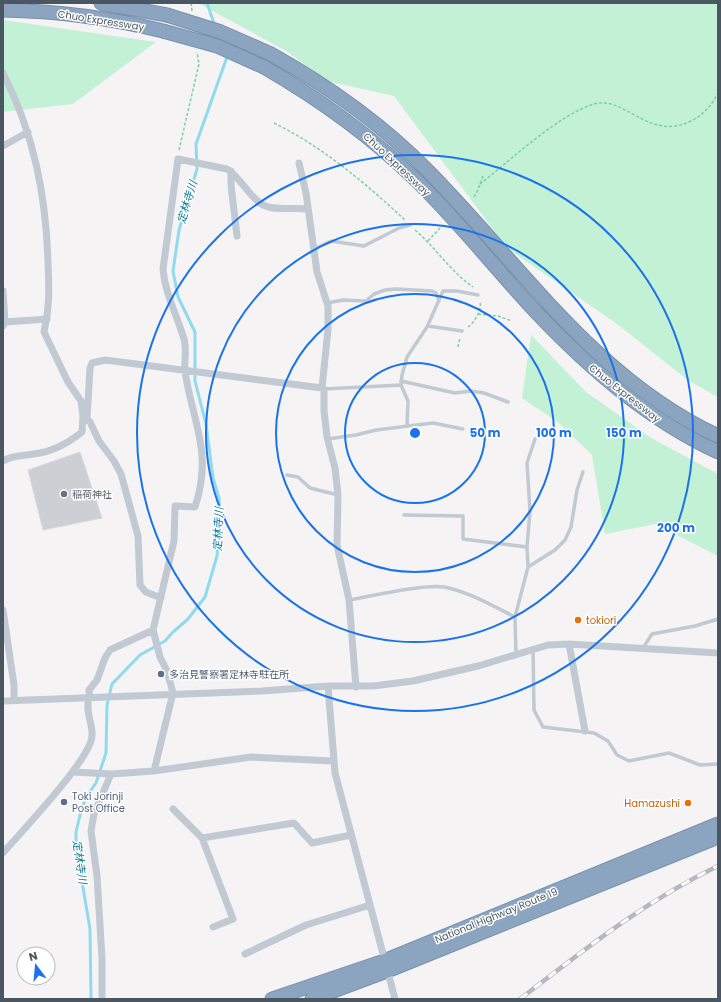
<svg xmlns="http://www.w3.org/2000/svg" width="721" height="1002" viewBox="0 0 721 1002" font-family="Poppins,'Noto Sans JP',sans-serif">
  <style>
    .green { fill: #c3f1d5 }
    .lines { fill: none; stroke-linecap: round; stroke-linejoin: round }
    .stream { stroke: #90daee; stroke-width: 3 }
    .building { fill: #cdcfd5; stroke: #d7d9de }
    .highway-casing { stroke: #7690ad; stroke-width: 15 }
    .path { stroke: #7ad0a6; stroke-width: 1.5; stroke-dasharray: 3 2; stroke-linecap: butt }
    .lane { stroke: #c1cad2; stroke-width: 3.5 }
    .street { stroke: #c1cad2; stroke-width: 7 }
    .highway { stroke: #8ba5c1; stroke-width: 13 }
    .rail-casing { stroke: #b5b8bd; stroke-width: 4.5 }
    .rail { stroke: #fff; stroke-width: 3; stroke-dasharray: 9; stroke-linecap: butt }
    .highway-bridge-casing { stroke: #7690ad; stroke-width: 15; stroke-linecap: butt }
    .highway-bridge { stroke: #8ba5c1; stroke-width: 13 }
    .ring { fill: none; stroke: #1a73e8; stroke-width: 2 }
    .worship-dot { fill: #6b7280; stroke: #fff; stroke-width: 1.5 }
    .food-dot { fill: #e8710a; stroke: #fff; stroke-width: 1.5 }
    .service-dot { fill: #5c6f8a; stroke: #fff; stroke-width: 1.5 }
    .labels { text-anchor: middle; stroke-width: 3; stroke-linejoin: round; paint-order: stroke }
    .street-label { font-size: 10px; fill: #4a5661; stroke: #fff }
    .worship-label { font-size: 10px; fill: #5b616d; stroke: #fff; text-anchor: start }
    .food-label { font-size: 10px; fill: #c56008; stroke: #fff; text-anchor: start }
    .service-label { font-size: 10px; fill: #4e5e75; stroke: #fff; text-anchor: start }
    .water-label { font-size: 11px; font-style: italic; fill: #0c7c9b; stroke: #fff }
    .centre { fill: #1a73e8; stroke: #fff; stroke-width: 2 }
    .ring-label { font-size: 12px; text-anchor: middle; font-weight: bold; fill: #1a73e8; stroke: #fff; stroke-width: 3; stroke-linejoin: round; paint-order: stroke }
  </style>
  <rect width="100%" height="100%" fill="#f5f3f3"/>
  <path class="green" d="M198,3H718V397L689,381L617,324L507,248L394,96L326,81L288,52Z
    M3,20L156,42L73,104L3,112Z
    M531,335L586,392L651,438L718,474V556L655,524L605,534L592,455L559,423L522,398Z"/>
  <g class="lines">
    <path class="stream" d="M207,3L215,26
      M91,999L90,929L76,846V832L80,815L86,797L96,783L106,753L107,705L112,684L140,655L165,641L173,632L188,619L205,597L217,556L220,522L219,498L213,478L206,424L195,381V332L178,297L173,271L179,230L197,169L196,144L227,57L226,54"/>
  </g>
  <path class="building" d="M80,452L102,518L43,530L28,470Z"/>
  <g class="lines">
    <g class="highway-casing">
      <path id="highway" d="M101,3L167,15
        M3,10C57,11 110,18 163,31
        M271,54C328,86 381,123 428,171C520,264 595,379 718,436
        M264,67C321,100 370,135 417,181C459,222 495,268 535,311C588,367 647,419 718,452
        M272,999L384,961L718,824
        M312,999L387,971L718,837"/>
    </g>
    <path class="path" d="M191,3L192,11
      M274,123C323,147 365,183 405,220
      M179,150L199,64L197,52
      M480,184C511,160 558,115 594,104C625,95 649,142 691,121C703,115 712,105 718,93
      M474,197L477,192L483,176
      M415,230C436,248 451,272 473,287
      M428,241L440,228
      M478,314L498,316L512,321
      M468,327C475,322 482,310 480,301
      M458,347L460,337"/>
    <path class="lane" d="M314,249L331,241L364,246L399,228L410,225
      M327,303L343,300L366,301L374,294L385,290L396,289L432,291L436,293L439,301
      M428,326L462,331
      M401,381L455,393L471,391L484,393L508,402
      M324,389L401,385
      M407,426L408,401L401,385L402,375L407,357L427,327L443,291H457L478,295
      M327,439L356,435L376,430L433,423L463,429
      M287,475L298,477L310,488L338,495
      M404,515L463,516V539L527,547L528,567L515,617L516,655
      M527,547L530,511L527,463L535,439
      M528,567L555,550L565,540L571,527L577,490L583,472
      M349,600C372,596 423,584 444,587C467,591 495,607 515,617
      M643,648L652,634L695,626L718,619
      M533,649L534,710L543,727L594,733L608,741L617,755L629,761L669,753L700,765L718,764"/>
    <path class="street" d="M3,73C34,134 46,195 48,263C49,289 50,306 44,332L68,382L81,401L83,416L82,432C67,444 52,452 34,454C23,456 13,455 3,461
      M3,146L28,132
      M299,163L306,193L317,272L328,306V329L322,388L324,389V411L327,437L335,468L338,495L337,545L349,600L356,687
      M231,171V185L237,236
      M3,291L5,322L3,326
      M5,322L47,319
      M84,417L90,422L99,441L114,461L121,474L138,536L140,585L146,592L161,598
      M87,419L90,368L92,363L105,360L322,388
      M3,610L14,685V701
      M569,644L585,731
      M328,686L335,773L395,999
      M3,701L262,691L328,686H373L413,681L478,666L548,645L569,644L718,653
      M154,771L173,693L167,671L160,657L153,630L174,541L175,506L195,507C213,453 193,423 185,372C184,361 187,349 184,339C177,315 165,294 163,269L178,159L227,169C241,178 249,197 263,205C274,211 294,207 307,209
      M73,772L111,774L154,771L251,757L333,761
      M173,809L202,838L294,823L312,843L351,835
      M202,838L233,919L213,927
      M3,853C21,832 91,759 92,736C93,726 87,715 88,705C88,699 90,696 89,690L97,680L105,658L110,650L153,630
      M245,954L306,925L370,905
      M102,999V958L97,876L91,831L94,814L111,774"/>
    <use href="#highway" class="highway"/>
    <g class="rail-casing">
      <path id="rail" d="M520,999C584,950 645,901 718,866"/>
    </g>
    <use href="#rail" class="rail"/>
    <g class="highway-bridge-casing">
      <path id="highway-bridge" d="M167,15L221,32L271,54
        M163,31L217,46L264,67"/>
    </g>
    <use href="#highway-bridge" class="highway-bridge"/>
  </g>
  <g class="ring">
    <circle cx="415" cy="433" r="70"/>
    <circle cx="415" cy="433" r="139"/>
    <circle cx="415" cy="433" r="209"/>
    <circle cx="415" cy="433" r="278"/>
  </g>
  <circle class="worship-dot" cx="64" cy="494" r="4"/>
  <g class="food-dot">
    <circle cx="578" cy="620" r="4"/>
    <circle cx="688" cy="803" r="4"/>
  </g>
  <g class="service-dot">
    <circle cx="161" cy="674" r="4"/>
    <circle cx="64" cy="802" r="4"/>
  </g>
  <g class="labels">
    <g class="street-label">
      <text transform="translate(101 20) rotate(9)" y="4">Chuo Expressway</text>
      <text transform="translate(397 164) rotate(43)" y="4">Chuo Expressway</text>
      <text transform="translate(625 393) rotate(38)" y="4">Chuo Expressway</text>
      <text transform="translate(496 915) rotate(-22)" y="4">National Highway Route 19</text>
    </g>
    <g class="worship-label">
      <text x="72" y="498">稲荷神社</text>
    </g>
    <g class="food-label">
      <text x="586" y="624">tokiori</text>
      <text x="680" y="807" text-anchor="end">Hamazushi</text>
    </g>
    <g class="service-label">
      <text x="169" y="678">多治見警察署定林寺駐在所</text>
      <text x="72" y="800">Toki Jorinji<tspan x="72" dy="12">Post Office</tspan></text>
    </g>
    <g class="water-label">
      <text transform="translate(187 202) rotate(-73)" y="4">定林寺川</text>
      <text transform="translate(218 529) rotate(-88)" y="4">定林寺川</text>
      <text transform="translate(80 862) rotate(82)" y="4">定林寺川</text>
    </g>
  </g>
  <circle cx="415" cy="433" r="6" class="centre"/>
  <g class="ring-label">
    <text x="485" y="437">50 m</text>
    <text x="554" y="437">100 m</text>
    <text x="624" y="437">150 m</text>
    <text x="676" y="532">200 m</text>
  </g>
  <rect width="721" height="1002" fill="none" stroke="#4a5661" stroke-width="8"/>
  <g transform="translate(36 966) rotate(344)"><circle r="19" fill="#ffffff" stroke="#b7bbc0"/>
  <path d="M0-3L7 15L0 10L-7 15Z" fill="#1a73e8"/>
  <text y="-6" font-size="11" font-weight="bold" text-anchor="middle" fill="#4a5661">N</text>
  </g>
</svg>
